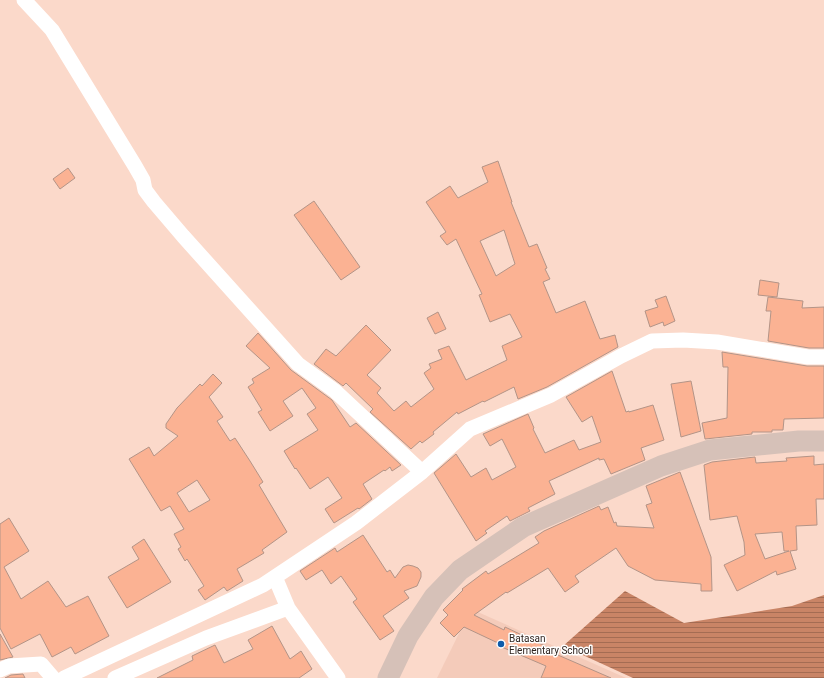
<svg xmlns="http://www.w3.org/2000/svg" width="824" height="678" viewBox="0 0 824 678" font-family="Roboto,sans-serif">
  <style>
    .built { fill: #f4cbba }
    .water { fill: url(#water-rules) }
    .building { fill: #fbb293; stroke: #b39487; fill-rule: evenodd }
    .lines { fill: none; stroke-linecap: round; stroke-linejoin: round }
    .street { stroke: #fff; stroke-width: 15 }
    .secondary { stroke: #d6c1b8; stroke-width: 21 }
    .poi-dot { fill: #0d5baa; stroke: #fff; stroke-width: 1.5 }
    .labels { text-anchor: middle; stroke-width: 3; stroke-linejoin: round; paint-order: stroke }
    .poi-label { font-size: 10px; fill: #30241f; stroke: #fff; text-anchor: start }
  </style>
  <defs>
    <pattern id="water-rules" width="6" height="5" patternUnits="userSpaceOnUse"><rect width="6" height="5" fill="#c98466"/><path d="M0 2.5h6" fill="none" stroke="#a46c53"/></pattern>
  </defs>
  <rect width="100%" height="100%" fill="#fbd9ca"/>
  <path class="built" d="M471,609L626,678H437Z"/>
  <path class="water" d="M625,591L684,623L792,606L824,595V678H633L563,646Z"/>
  <path class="building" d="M498,161L512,202H511L529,247L537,244L547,268L545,269L550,279L543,282L556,313L585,301L600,339L615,335L618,347L547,387L518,399L514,387L484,402L483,401L458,414L457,412L433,432L434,434L422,443L420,441L411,449L370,412L373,409L346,383L343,386L314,364L326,349L336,356L366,325L391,350L367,375L381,388L377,393L394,411L406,401L411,407L434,389L424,373L431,368L429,364L442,359L438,350L449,346L466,380L507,360L502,346L522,337L510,314L490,322L479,295L482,294L456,239L447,245L440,236L446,232L426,202L450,186L458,198L488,182L482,167ZM504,230L515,264L496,276L480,241Z
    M68,168L75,178L60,189L53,179Z
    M314,201L360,267L341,280L294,215Z
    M760,280L779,283L777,297L758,295Z
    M666,296L675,321L664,326L663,322L650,327L645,311L658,307L655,300Z
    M768,297L803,301L802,308L824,307V348H809L768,341L771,311H766Z
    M438,312L446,329L435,334L427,318Z
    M258,333L291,370L332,400L350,427L356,423L401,465L392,471L390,467L385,471L384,470L363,484L372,499L359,509L358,508L334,523L325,509L342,498L328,477L310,489L296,468L295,469L284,451L318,430L307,414L316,408L302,388L283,401L293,416L270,431L258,412L262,410L248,387L254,383L252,379L270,368L246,346Z
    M722,352L807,366H824V418L784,419L783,430H772V432H752V434L705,439L702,423L727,418L728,367H723Z
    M612,371L626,412L629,411V412L653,405L664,440L641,448L645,460L611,474L604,459L599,460V458L549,481L555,494L528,508L530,511L510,521L507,516L485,531L487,533L476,541L434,473L456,454L471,477L486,468L492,480L516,467L502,439L490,446L483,434L528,414L534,428L533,429L545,453L574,440L579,450L601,442L592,416L582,422L566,397Z
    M213,374L222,383L209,397L223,417L217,421L230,441L235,438L250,461L263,482L259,485L287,532L262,550L264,553L237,569L243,581L227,591L224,587L205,600L198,590L204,586L187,559L185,561L178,549L181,547L174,534L184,529L170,506L161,511L129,459L149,447L154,456L178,436L166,428V424L177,408L200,384L202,386ZM197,480L210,500L189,512L177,493Z
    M691,381L701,431L681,437L671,384Z
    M814,456V465L824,464V499H816L817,525L796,526L797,550L790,551L796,569L777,575L776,571L737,591L724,565L745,555L744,542L737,516L710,520L704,465L712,462L755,457L756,463L787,461L786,458ZM782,532L784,551H789L765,559L755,534Z
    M680,472L711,557L712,591H701V584L655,580L628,566L616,548L575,576L579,582L565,592L548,568L507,593L506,592L474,615L504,630L505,627L545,646L544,649L611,678H541L546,666L497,645L498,643L464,627L454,637L440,623L448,615L443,610L463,590L462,589L486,571L488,574L539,543L535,537L544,531L599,506L601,510L608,507L614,523L616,522L617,526L654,528L646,505L652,503L646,486Z
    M9,518L29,551L4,567L21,599L48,581L66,607L88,596L109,636L75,654L71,647L52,657L40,634L11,649L0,628V524Z
    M363,535L387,572L390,570L395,578L403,567L408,565L413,566L418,568L421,572V577L417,586L404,591L409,598L383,616L394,631L380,640L353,602L357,599L341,576L331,584L322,570L306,580L300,571L335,548L337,552Z
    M144,539L171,582L127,608L108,577L139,559L132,547Z
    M272,626L290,659L301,651L312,669L299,678H157L193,660L192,656L215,645L224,663L253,649L248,640Z
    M0,634L13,657L0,660Z
    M23,674L25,678H5L11,675Z"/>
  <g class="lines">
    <path class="street" d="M24,0L52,30L135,166L143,180L145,190L154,202L183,236L298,364L335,391L422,472
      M275,577L288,608L338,678
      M0,670L9,666L41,664L53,678
      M64,678L263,585L356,523L422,472L470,429L551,395L621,356L652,341L683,340L717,342L808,357H824
      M115,678L206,638L288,608"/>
    <path class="secondary" d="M388,678L408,636L434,597L460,570L523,527L661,466L710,450L799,441H824"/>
  </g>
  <circle class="poi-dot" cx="501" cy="644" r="4"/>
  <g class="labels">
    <g class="poi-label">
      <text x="509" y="642">Batasan<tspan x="509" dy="12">Elementary School</tspan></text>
    </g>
  </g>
</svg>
